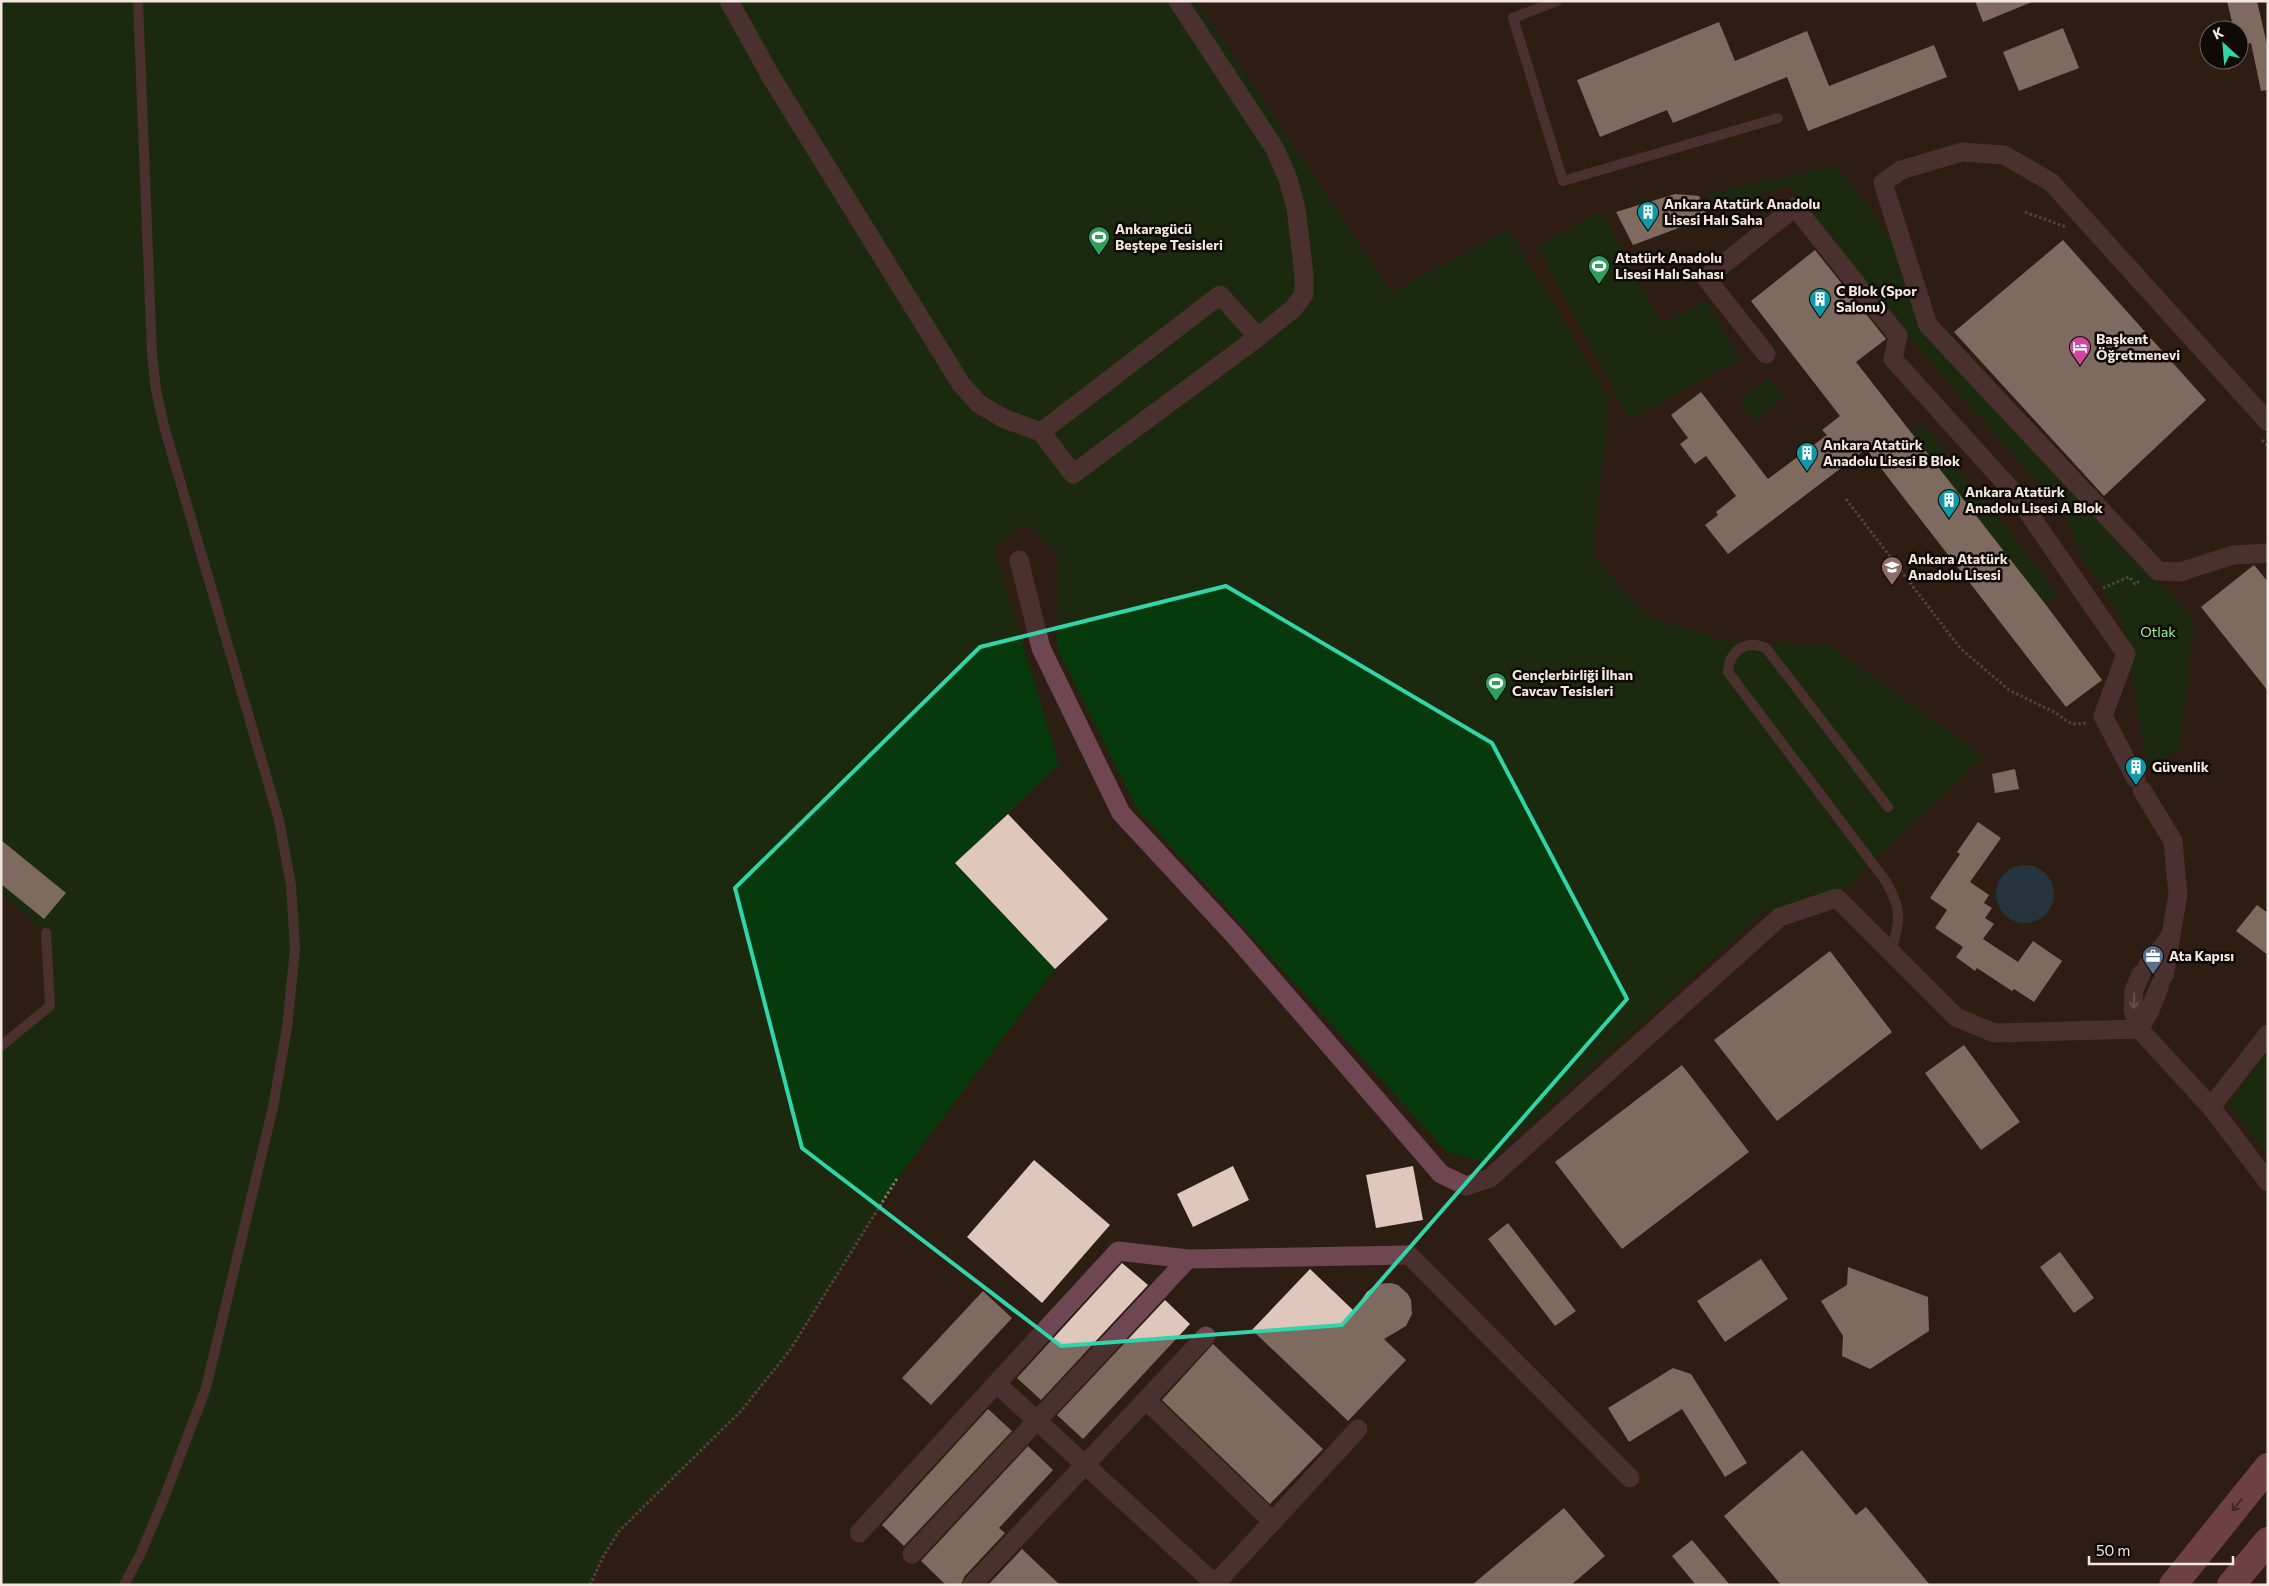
<svg xmlns="http://www.w3.org/2000/svg" width="2269" height="1586" viewBox="0 0 2269 1586" font-family="Commissioner,sans-serif">
  <style>
    .green { fill: #063a0d }
    .water { fill: #1e5371 }
    .building { fill: #dfc7bb }
    .lines { fill: none; stroke-linecap: round; stroke-linejoin: round }
    .path { stroke: #807369; stroke-width: 3; stroke-dasharray: 2.5 2.5; stroke-linecap: butt }
    .lane { stroke: #6e4753; stroke-width: 10 }
    .street { stroke: #6e4753; stroke-width: 19 }
    .primary { stroke: #b96a83; stroke-width: 28 }
    .oneway { stroke: #aa8f93 }
    .oneway2 { stroke: #5c353e }
    .marked { fill: none; stroke: #32d4a9; stroke-width: 4; stroke-linejoin: round }
    .labels { text-anchor: middle; stroke-width: 5; stroke-linejoin: round; paint-order: stroke }
    .poi-label { font-size: 14px; font-weight: bold; fill: #f3e8e1; stroke: #100a06; text-anchor: start }
    .park-label { font-size: 14px; fill: #9af99d; stroke: #100a06 }
  </style>
  <rect width="100%" height="100%" fill="#2d1e13"/>
  <path class="green" d="M1,1H1197L1391,293L1509,229L1609,399L1592,554L1646,616L1726,641L1830,646L1984,757L1845,888L1765,911L1488,1163L1447,1152L1137,809L1057,647V550L1024,524L993,548L1059,764L955,863L1055,969L898,1177L790,1350L741,1411L619,1531L603,1557L590,1585H1V1046L50,1006L46,933L1,894Z
    M1837,166L1897,247L1920,329L2194,620L2179,750L2147,768L2142,732L2120,615L2081,555L2067,517L1897,322L1789,185L1715,212L1707,194Z
    M1601,212L1661,324L1706,300L1740,359L1630,419L1537,246Z
    M1769,377L1784,398L1754,421L1739,400Z
    M1922,423L2059,595L2046,605L1909,433Z
    M2268,1049V1155L2228,1105Z"/>
  <path class="water" d="M1996 894a29 29 0 1 1 58 0a29 29 0 1 1-58 0Z"/>
  <path class="building" d="M1975,1H2032V2L1983,22Z
    M2227,1H2257L2268,49V90L2261,91L2251,43L2239,46V30H2234Z
    M1719,22L1735,61L1807,31L1829,86L1934,45L1947,77L1808,131L1787,77L1673,123L1667,110L1600,137L1577,80Z
    M2063,28L2079,68L2019,91L2003,52Z
    M1675,194L1699,196L1708,217L1633,245L1616,212Z
    M2063,240L2206,400L2104,496L1954,332Z
    M1815,250L1886,339L1856,362L2046,605L2102,680L2066,707L1866,449L1728,554L1705,525L1718,515L1716,512L1736,496L1706,456L1695,464L1680,444L1688,438L1671,415L1701,392L1768,479L1827,435L1822,430L1840,416L1751,301Z
    M2254,565L2268,582V691L2201,607Z
    M2015,769L2019,789L1995,793L1992,774Z
    M1008,814L1108,919L1055,969L955,863Z
    M1978,822L2001,838L1970,882L1989,895L1984,903L1992,908L1985,918L1994,924L1983,939L2018,962L2033,941L2062,961L2034,1002L2014,989L2012,991L1977,968L1975,971L1956,957L1963,947L1935,928L1947,910L1930,898L1960,854L1957,852Z
    M1,840L66,893L44,919L1,884Z
    M2257,905L2268,913V955L2236,931Z
    M1830,951L1892,1032L1777,1121L1714,1040Z
    M1964,1045L2020,1122L1981,1150L1925,1073Z
    M1682,1065L1749,1152L1622,1249L1555,1162Z
    M1034,1160L1110,1225L1042,1303L967,1237Z
    M1233,1166L1249,1200L1193,1227L1177,1194Z
    M1413,1166L1423,1220L1376,1228L1366,1175Z
    M1508,1223L1576,1311L1555,1326L1488,1239Z
    M2060,1252L2094,1298L2074,1313L2040,1267Z
    M1761,1259L1788,1299L1725,1342L1697,1301Z
    M1122,1263L1148,1285L1041,1400L1017,1378Z
    M1848,1267L1928,1297L1929,1331L1870,1369L1842,1356L1843,1336L1821,1301L1847,1285Z
    M1310,1269L1354,1311L1367,1292L1378,1284L1391,1283L1398,1285L1408,1294L1411,1300L1412,1314L1406,1326L1384,1339L1406,1360L1348,1421L1252,1330Z
    M983,1291L1012,1318L931,1405L902,1378Z
    M1165,1300L1190,1324L1083,1439L1057,1415Z
    M1213,1344L1323,1449L1270,1504L1162,1400Z
    M1673,1368L1691,1374L1747,1463L1725,1477L1682,1409L1629,1442L1608,1408Z
    M988,1409L1012,1431L904,1546L882,1525Z
    M1028,1446L1053,1470L999,1528L1005,1533L964,1577L961,1585H946L921,1561Z
    M1802,1450L1856,1515L1866,1507L1930,1585H1781L1724,1516Z
    M1564,1508L1605,1556L1571,1585H1472Z
    M1692,1540L1730,1585H1696L1672,1556Z
    M1022,1549L1060,1585H988Z"/>
  <g class="lines">
    <path class="path" d="M2025,212L2066,227
      M2262,440L2268,446
      M1846,499L1960,648L2009,690L2056,713L2068,722L2075,724L2086,723
      M2103,588L2129,577L2135,584L2141,580
      M590,1585L603,1557L619,1531L741,1411L790,1350L898,1177"/>
    <path class="lane" d="M1557,1L1513,18L1563,181L1778,118
      M1888,807L1766,648C1746,639 1729,651 1728,672L1885,880C1903,911 1900,919 1891,952
      M1,1046L50,1006L46,933
      M124,1585L141,1553L164,1498L206,1388L273,1107L287,1028L295,949L291,885L279,820L164,426L156,390L152,354L138,1"/>
    <path class="street" d="M729,1L770,75L961,384L979,404L1005,419L1041,432
      M1178,1L1275,149L1288,179L1296,208L1304,275V294L1293,309L1258,337
      M1220,295L1258,337L1073,474L1041,432Z
      M1766,354L1706,278L1795,207L1898,336L1893,359L2016,495L2126,654L2103,716L2136,779
      M2268,422L2051,182L2004,155L1962,152L1901,170L1883,183L1928,325L2158,571L2180,572L2233,555L2268,553
      M1019,560L1041,648L1121,813L1235,936L1441,1174L1466,1186L1490,1178L1780,917L1837,898L1956,1017L1994,1033L2139,1029
      M2142,790L2173,841L2178,894L2164,976
      M2148,965L2169,938
      M2141,974L2134,990L2133,1010L2139,1029L2211,1107L2268,1182
      M2139,1029L2150,1010L2160,985
      M2211,1107L2268,1034
      M997,1384L1216,1585
      M1146,1400L1273,1522
      M859,1533L1118,1251L1188,1259L1409,1255L1630,1478
      M912,1554L1188,1259
      M972,1585L1206,1336
      M1214,1585L1358,1429"/>
    <path class="primary" d="M2173,1585L2268,1467
      M2231,1585L2268,1541"/>
  </g>
  <defs><path id="oneway-shaft" d="M-6 0H5M1.5-3L5.5 0L1.5 3" fill="none" stroke-width="1.6" stroke-linecap="round" stroke-linejoin="round" transform="scale(1.25)"/></defs>
  <use class="oneway" href="#oneway-shaft" transform="translate(2134 1001) rotate(92)"/>
  <use class="oneway2" href="#oneway-shaft" transform="translate(2237 1505) rotate(129)"/>
  <path d="M0 0H2269V1586H0ZM1226,586L1492,743L1627,999L1342,1325L1061,1346L802,1148L735,888L980,647Z" fill="#2d1e13" fill-opacity=".55" fill-rule="evenodd"/>
  <path class="marked" d="M1226,586L1492,743L1627,999L1342,1325L1061,1346L802,1148L735,888L980,647Z"/>
  <defs>
    <g id="building-pin" transform="scale(1.125)"><path d="M0 17L-7.5 6A9.5 9.5 0 1 1 7.5 6Z" fill="#0f9aa8" stroke="#100a06"/><path d="M-4-6H4V6H1V3H-1V6H-4ZM-2.5-4.3h1.7v1.8h-1.7ZM.8-4.3h1.7v1.8H.8ZM-2.5-1h1.7V.8h-1.7ZM.8-1h1.7V.8H.8Z" fill="#fff"/></g>
    <g id="stadium-pin" transform="scale(1.125)"><path d="M0 17L-7.5 6A9.5 9.5 0 1 1 7.5 6Z" fill="#2e9e5b" stroke="#100a06"/><path d="M0-5a6.5 5 0 1 0 0 10a6.5 5 0 1 0 0-10ZM-3.5-1.8h7v3.6h-7Z" fill="#fff"/></g>
    <g id="hotel-pin" transform="scale(1.125)"><path d="M0 17L-7.5 6A9.5 9.5 0 1 1 7.5 6Z" fill="#d1479c" stroke="#100a06"/><path d="M-6-4.5h1.5V1H6V5H4.5V3h-9V5H-6ZM-4 0a1.8 1.8 0 1 1 3.6 0ZM.5 0V-2.5h3Q6-2.5 6 0Z" fill="#fff"/></g>
    <g id="school-pin" transform="scale(1.125)"><path d="M0 17L-7.5 6A9.5 9.5 0 1 1 7.5 6Z" fill="#8d6e63" stroke="#100a06"/><path d="M0-5L7-2L0 1L-7-2ZM-4 1L0 2.5L4 1V4Q0 6-4 4Z" fill="#fff"/></g>
    <g id="office-pin" transform="scale(1.125)"><path d="M0 17L-7.5 6A9.5 9.5 0 1 1 7.5 6Z" fill="#5c6f8a" stroke="#100a06"/><path d="M-6-3h4V-5.5h4V-3h4V5H-6ZM-1-4.5V-3h2v-1.5ZM-6 0V1H6V0Z" fill="#fff"/></g>
  </defs>
  <g fill-rule="evenodd">
    <use href="#building-pin" x="1648" y="212"/>
    <use href="#stadium-pin" x="1099" y="237"/>
    <use href="#stadium-pin" x="1599" y="266"/>
    <use href="#building-pin" x="1820" y="299"/>
    <use href="#hotel-pin" x="2080" y="347"/>
    <use href="#building-pin" x="1807" y="453"/>
    <use href="#building-pin" x="1949" y="500"/>
    <use href="#school-pin" x="1892" y="567"/>
    <use href="#stadium-pin" x="1496" y="683"/>
    <use href="#building-pin" x="2136" y="767"/>
    <use href="#office-pin" x="2153" y="956"/>
  </g>
  <g class="labels">
    <g class="poi-label">
      <text x="1664" y="209">Ankara Atatürk Anadolu<tspan x="1664" dy="16">Lisesi Halı Saha</tspan></text>
      <text x="1115" y="234">Ankaragücü<tspan x="1115" dy="16">Beştepe Tesisleri</tspan></text>
      <text x="1615" y="263">Atatürk Anadolu<tspan x="1615" dy="16">Lisesi Halı Sahası</tspan></text>
      <text x="1836" y="296">C Blok (Spor<tspan x="1836" dy="16">Salonu)</tspan></text>
      <text x="2096" y="344">Başkent<tspan x="2096" dy="16">Öğretmenevi</tspan></text>
      <text x="1823" y="450">Ankara Atatürk<tspan x="1823" dy="16">Anadolu Lisesi B Blok</tspan></text>
      <text x="1965" y="497">Ankara Atatürk<tspan x="1965" dy="16">Anadolu Lisesi A Blok</tspan></text>
      <text x="1908" y="564">Ankara Atatürk<tspan x="1908" dy="16">Anadolu Lisesi</tspan></text>
      <text x="1512" y="680">Gençlerbirliği İlhan<tspan x="1512" dy="16">Cavcav Tesisleri</tspan></text>
      <text x="2152" y="772">Güvenlik</text>
      <text x="2169" y="961">Ata Kapısı</text>
    </g>
    <g class="park-label">
      <text x="2158" y="637">Otlak</text>
    </g>
  </g>
  <rect width="2269" height="1586" fill="none" stroke="#f3e8e1" stroke-width="5"/>
  <g transform="translate(2224 45) rotate(334)"><circle r="24" fill="#100a06" stroke="#6b635e"/>
  <path d="M0-4L9 19L0 12L-9 19Z" fill="#32d4a9"/>
  <text y="-8" font-size="14" font-weight="bold" text-anchor="middle" fill="#f3e8e1">K</text>
  </g>
  <path d="M2089 1556v8h144v-8" fill="none" stroke="#f3e8e1" stroke-width="2.5"/>
  <text x="2096" y="1556" font-size="15" fill="#f3e8e1" stroke="#100a06" stroke-width="4" paint-order="stroke">50 m</text>
</svg>
